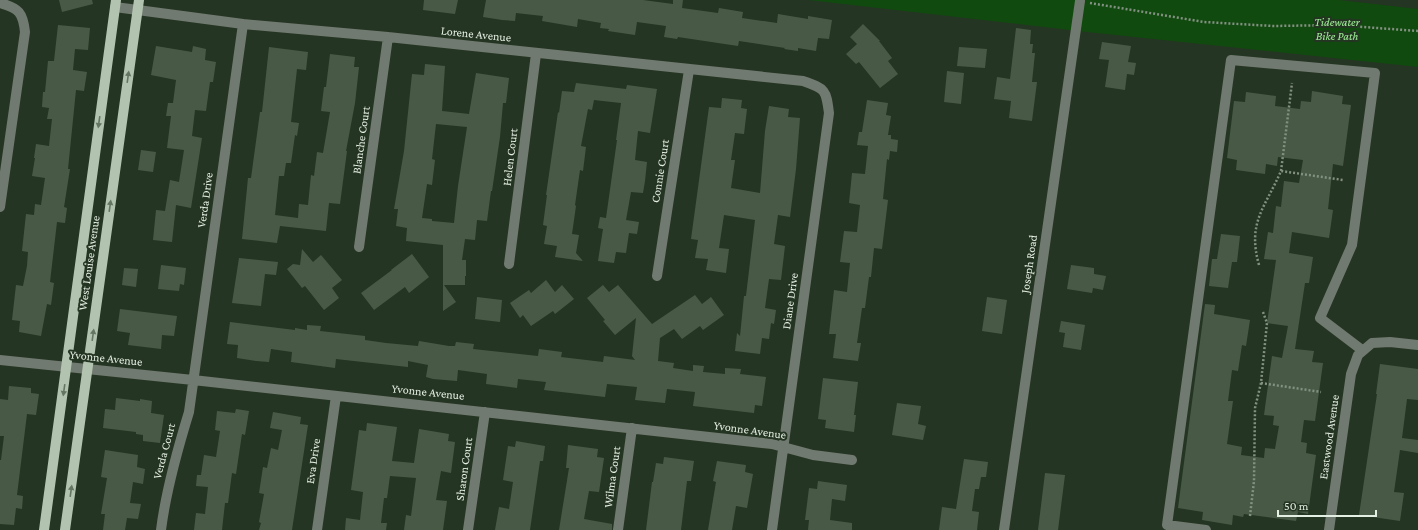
<svg xmlns="http://www.w3.org/2000/svg" width="1418" height="530" viewBox="0 0 1418 530" font-family="'Crimson Pro',serif">
  <style>
    .green { fill: #114a0f }
    .building { fill: #485a46; fill-rule: evenodd }
    .lines { fill: none; stroke-linecap: round; stroke-linejoin: round }
    .path { stroke: #839182; stroke-width: 2.5; stroke-dasharray: 2 2; stroke-linecap: butt }
    .minor { stroke: #717a70; stroke-width: 10 }
    .major { stroke: #b2c4b0; stroke-width: 10 }
    .oneway { fill: #647562 }
    .labels { text-anchor: middle; stroke-width: 4; stroke-linejoin: round; paint-order: stroke }
    .park-label { font-size: 12px; font-style: italic; fill: #a0f199; stroke: #253523 }
    .street-label { font-size: 12px; fill: #e4efe3; stroke: #253523 }
  </style>
  <rect width="100%" height="100%" fill="#253523"/>
  <path class="green" d="M808,0H1339L1418,9V67L1087,32Z"/>
  <path class="building" d="M59,0H92L93,4L62,12Z
    M424,0H458L455,14L423,10Z
    M486,0H643L673,4V0H683L682,8L718,13L719,8L743,12L742,18L777,23L778,14L808,19V16L832,20L829,39L818,38L816,51L798,48V51L784,49L785,48L739,41L738,46L678,37L677,39L664,37L666,26L637,22L635,35L608,31L609,29L600,28L601,23L578,19L577,27L542,21L543,16L516,13L515,21L502,20L483,17Z
    M863,24L880,41H879L892,58L888,61L898,74L880,88L859,62L856,64L846,54L857,44L850,37Z
    M58,25L90,28L88,50L75,49L73,70L87,72L84,91L76,90L68,169H70L64,207L67,208L65,223L57,222L50,282L54,283L51,305L47,304L41,336L19,332L20,321L12,320L16,285L23,286L27,266L28,252L22,251L26,214L34,215L35,204L41,205L45,178L32,176L35,158H34L36,144L49,146L52,119H47L49,108L42,107L43,92H45L48,61H54Z
    M1016,28L1031,30L1030,44H1033L1032,53H1035L1032,82H1037L1032,121L1009,118L1011,101L994,99L997,77L1010,79Z
    M1102,42L1131,46L1128,62L1136,63L1134,75L1127,74L1125,90L1105,87L1109,60L1099,59Z
    M156,46L192,52L193,46L206,49L205,60L216,62L213,82H210L206,111L195,110L192,136L202,138L191,208L176,205L172,242L153,240L156,210L165,211L170,180L179,182L184,150L167,148L171,116H166L168,103H173L176,80L151,75Z
    M269,47L308,52L306,70L297,69L291,122L299,123L297,136L295,135L291,163H286L284,176H279L275,215L298,218L299,204L308,205L311,175L314,176L317,152L323,153L330,112L321,111L324,87H326L330,54L355,57L354,67H359L355,103L346,151H347L340,204L329,203L326,231L280,226L277,243L242,239L248,178H251L260,112H262Z
    M959,47L987,49L985,68L957,66Z
    M425,64L445,66L442,111L469,114L476,73L509,78L506,103H503L500,137L492,191H491L487,221L477,220L475,240L465,239L462,260H466V276H465V285H444L456,302L443,311V245L406,241L407,228L396,226L398,209H394L404,151L412,74L424,75ZM436,124L467,127L458,186L454,223L432,221V219L422,218L427,184L432,185L435,160L432,159Z
    M947,71L964,73L961,104L944,102Z
    M576,83L626,89L627,85L657,89L650,133L638,131L635,160L647,162L645,181L643,193L631,192L626,220L639,222L637,234L629,233L626,253L616,252L614,263L598,261L603,229L598,228L600,217L606,218L617,140H616L621,103L594,100L592,110L588,109L581,146L586,147L583,171L580,170L575,205L576,206L572,234L579,235L576,253L583,261L555,257L557,246L544,244L547,226L543,225L547,195H546L558,112L559,113L562,91L574,92Z
    M1312,91L1343,96L1342,104L1351,105L1343,166L1333,164L1328,209L1333,210L1329,238L1292,232L1289,253L1313,257L1309,283H1305L1295,349L1314,351L1312,362L1323,363L1315,421L1304,420L1301,442L1307,443L1306,453L1316,455L1308,514L1298,512L1296,521L1244,514L1243,517L1233,515L1232,525L1202,520L1203,512L1178,508L1205,304L1215,305L1214,314L1250,320L1246,346L1242,345L1238,371L1232,370L1228,401H1233L1227,444L1242,447L1241,455L1264,458L1265,448L1275,449L1279,426L1273,425L1274,416L1264,415L1272,356L1282,358L1288,326L1267,323L1276,260L1264,259L1268,232L1273,233L1276,206L1281,207L1284,181L1299,183L1303,160L1278,157L1277,166L1266,164L1265,174L1236,170L1237,160L1227,158L1234,101L1245,102L1246,92L1276,96L1275,106L1300,109L1301,101L1311,102Z
    M722,98L742,100L741,108L747,109L744,134L735,133L731,160H735L731,188L760,193L765,131L769,106L789,109L788,117L800,118L796,169L790,217L778,215L774,244L785,246L781,280L769,279L765,308L776,310L774,324L771,323L769,339L762,338L760,354L735,351L737,333L740,336L744,296H746L755,220L724,215L719,248L729,249L726,273L706,270L708,259L695,258L698,240L691,239L709,107L721,108Z
    M867,100L888,103L886,115L891,116L888,135H891V139L898,140L897,152L890,151L889,160L887,159L883,199L888,200L882,249L874,248L871,277H869L865,308H862L857,343H861L858,361L833,358L836,334H829L834,290L847,292L850,263L840,262L844,231L857,232L860,205L849,203L852,173L865,174L868,146L857,145L859,132H862Z
    M141,150L156,152L153,172L138,170Z
    M1221,234L1240,236L1237,262H1232L1228,288L1209,286L1212,259H1217Z
    M302,249L313,262L321,255L342,280L332,288L339,298L324,310L305,286L302,288L287,269L293,264L300,265Z
    M412,254L429,277L409,293L405,287L374,310L361,293L392,270H391Z
    M239,258L278,262L276,275L265,274L261,306L232,303Z
    M161,265L186,268L184,285L180,284L179,291L158,289Z
    M1071,265L1094,268V274L1106,276L1103,290L1093,288L1092,293L1067,289Z
    M124,268L138,269L136,287L122,285Z
    M546,280L555,292L562,285L574,299L555,314L553,311L531,326L523,315L520,318L510,303L529,290L531,293Z
    M603,285L609,292L618,285L652,324L695,295L702,304L711,297L724,315L703,330L700,326L682,339L674,329L660,338L658,361L674,363L673,368L693,371V365L704,366L703,372L725,374V368L741,369L740,374L766,377L762,406L755,405L754,413L693,406L695,392L667,389L665,403L635,400L637,387L607,384L605,397L544,390L546,382L518,379L517,388L486,384L487,374L458,370L457,381L433,379L426,377L428,365L408,361V367L336,359L335,368L291,362L292,352L271,349L269,362L256,361L237,358L238,345L227,344L230,322L295,330V328L307,330V325L321,326L320,331L365,336V340L386,343L418,346L419,341L449,346H455L456,342L474,344L473,349L538,356L539,349L562,352L561,357L603,362L604,356L635,360L632,356L636,318L615,335L603,321L605,320L587,298Z
    M477,297L502,300L500,322L475,319Z
    M987,297L1007,300L1002,334L982,331Z
    M120,309L177,316L174,336L162,335L161,349L128,345L130,333L117,331Z
    M1061,321L1085,325L1081,350L1063,347L1065,333L1059,332Z
    M1380,364L1418,369V400L1407,399L1402,438L1418,440V453L1400,450L1394,492L1404,493L1400,521L1359,515L1377,394H1376Z
    M823,378L858,382L854,415H856L854,432L825,428L826,420L818,419Z
    M9,386L31,388V393L39,394L36,415L27,414L17,495L23,496L22,509L16,508L14,525L0,524V460H1L4,436H0V399L8,400Z
    M116,398L140,401V399L152,401L151,413L164,415L160,443L143,441V435L136,434V432L103,428L105,409L115,410Z
    M897,403L921,406L918,424L926,426L923,440L892,435Z
    M236,409L249,411L245,435L242,434L236,474L232,473L228,503H225L222,530H194L196,513L205,514L208,487L196,486L197,475H201L204,455L216,457L220,431L215,430L217,411L235,413Z
    M273,412L301,417L300,424L308,425L292,530H259L261,523L259,522L264,494L259,493L263,467L267,468L271,448L278,450L282,430L270,428Z
    M367,423L397,427L392,461L414,463L419,429L449,434L448,441L455,442L451,473L441,471L436,500L447,501L443,530H404L406,515L411,516L416,478L390,476L387,498H384L381,523H387L386,530H345L346,518L360,520L363,492L351,490L359,430L366,431Z
    M516,441L545,446L543,461H540L530,530H495L499,507L509,509L513,482L503,480L508,446L515,447Z
    M568,445L598,449L597,457L604,458L599,492L589,491L584,519L612,524V530H559L569,468H566Z
    M105,450L138,455L137,467L145,469L143,484L133,482L130,503L141,504L138,519L127,518L125,530H103L105,514H101L107,478L101,477Z
    M664,457L694,461L691,481H687L681,530H646L652,482H653L656,463L663,464Z
    M964,459L988,462L986,477H981L979,489H975L972,511L979,512L977,530H939L942,507L956,509Z
    M717,461L746,465L745,472L753,474L747,508L736,506L732,530H708L716,482L713,481Z
    M1045,473L1065,475L1058,530H1038Z
    M818,481L847,485L845,501L832,499L830,520L852,523V530H808L809,520H805L809,488L817,489Z"/>
  <g class="lines">
    <path class="path" d="M1090,3L1204,22L1273,26L1336,25L1418,31
      M1281,171L1292,83
      M1259,265C1247,222 1265,208 1281,171L1343,180
      M1261,383L1321,392
      M1250,516L1254,481L1255,408L1261,383L1267,323L1263,312"/>
    <path class="minor" d="M0,3C19,8 23,13 25,32L0,207
      M115,7L243,24L388,37L803,81C826,89 826,90 829,113L772,530
      M359,247L388,37
      M509,264L536,54
      M657,276L689,70
      M0,360L193,380L772,444L813,455L852,460
      M161,530C166,490 177,451 189,412L243,24
      M317,530L336,396
      M468,530L485,412
      M618,530L632,428
      M1004,530L1080,1
      M1206,530L1167,525L1231,60L1375,73L1352,245L1320,318L1362,350
      M1329,530L1351,374L1358,355L1372,343L1390,342L1418,345"/>
    <path class="major" d="M44,530L116,0
      M65,530L139,0"/>
  </g>
  <defs><path id="oneway-solid" d="M-6-.8H1V-3.2L6.5 0L1 3.2V.8H-6Z"/></defs>
  <g class="oneway">
    <use href="#oneway-solid" transform="translate(128 77) rotate(-82)"/>
    <use href="#oneway-solid" transform="translate(99 122) rotate(98)"/>
    <use href="#oneway-solid" transform="translate(110 206) rotate(-82)"/>
    <use href="#oneway-solid" transform="translate(93 335) rotate(-82)"/>
    <use href="#oneway-solid" transform="translate(64 390) rotate(98)"/>
    <use href="#oneway-solid" transform="translate(71 491) rotate(-82)"/>
  </g>
  <g class="labels">
    <g class="park-label">
      <text x="1337" y="26">Tidewater<tspan x="1337" dy="14">Bike Path</tspan></text>
    </g>
    <g class="street-label">
      <text transform="translate(476 34) rotate(6)" y="4">Lorene Avenue</text>
      <text transform="translate(361 140) rotate(-82)" y="4">Blanche Court</text>
      <text transform="translate(510 157) rotate(-83)" y="4">Helen Court</text>
      <text transform="translate(660 171) rotate(-81)" y="4">Connie Court</text>
      <text transform="translate(205 200) rotate(-82)" y="4">Verda Drive</text>
      <text transform="translate(89 263) rotate(-82)" y="4">West Louise Avenue</text>
      <text transform="translate(1029 264) rotate(-82)" y="4">Joseph Road</text>
      <text transform="translate(790 301) rotate(-82)" y="4">Diane Drive</text>
      <text transform="translate(106 358) rotate(6)" y="4">Yvonne Avenue</text>
      <text transform="translate(428 392) rotate(6)" y="4">Yvonne Avenue</text>
      <text transform="translate(750 430) rotate(8)" y="4">Yvonne Avenue</text>
      <text transform="translate(1329 437) rotate(-82)" y="4">Eastwood Avenue</text>
      <text transform="translate(164 451) rotate(-75)" y="4">Verda Court</text>
      <text transform="translate(313 461) rotate(-82)" y="4">Eva Drive</text>
      <text transform="translate(464 469) rotate(-82)" y="4">Sharon Court</text>
      <text transform="translate(612 477) rotate(-82)" y="4">Wilma Court</text>
    </g>
  </g>
  <path d="M1278 510v6h98v-6" fill="none" stroke="#e4efe3" stroke-width="2"/>
  <text x="1284" y="510" font-size="12" fill="#e4efe3" stroke="#253523" stroke-width="3" paint-order="stroke">50 m</text>
</svg>
